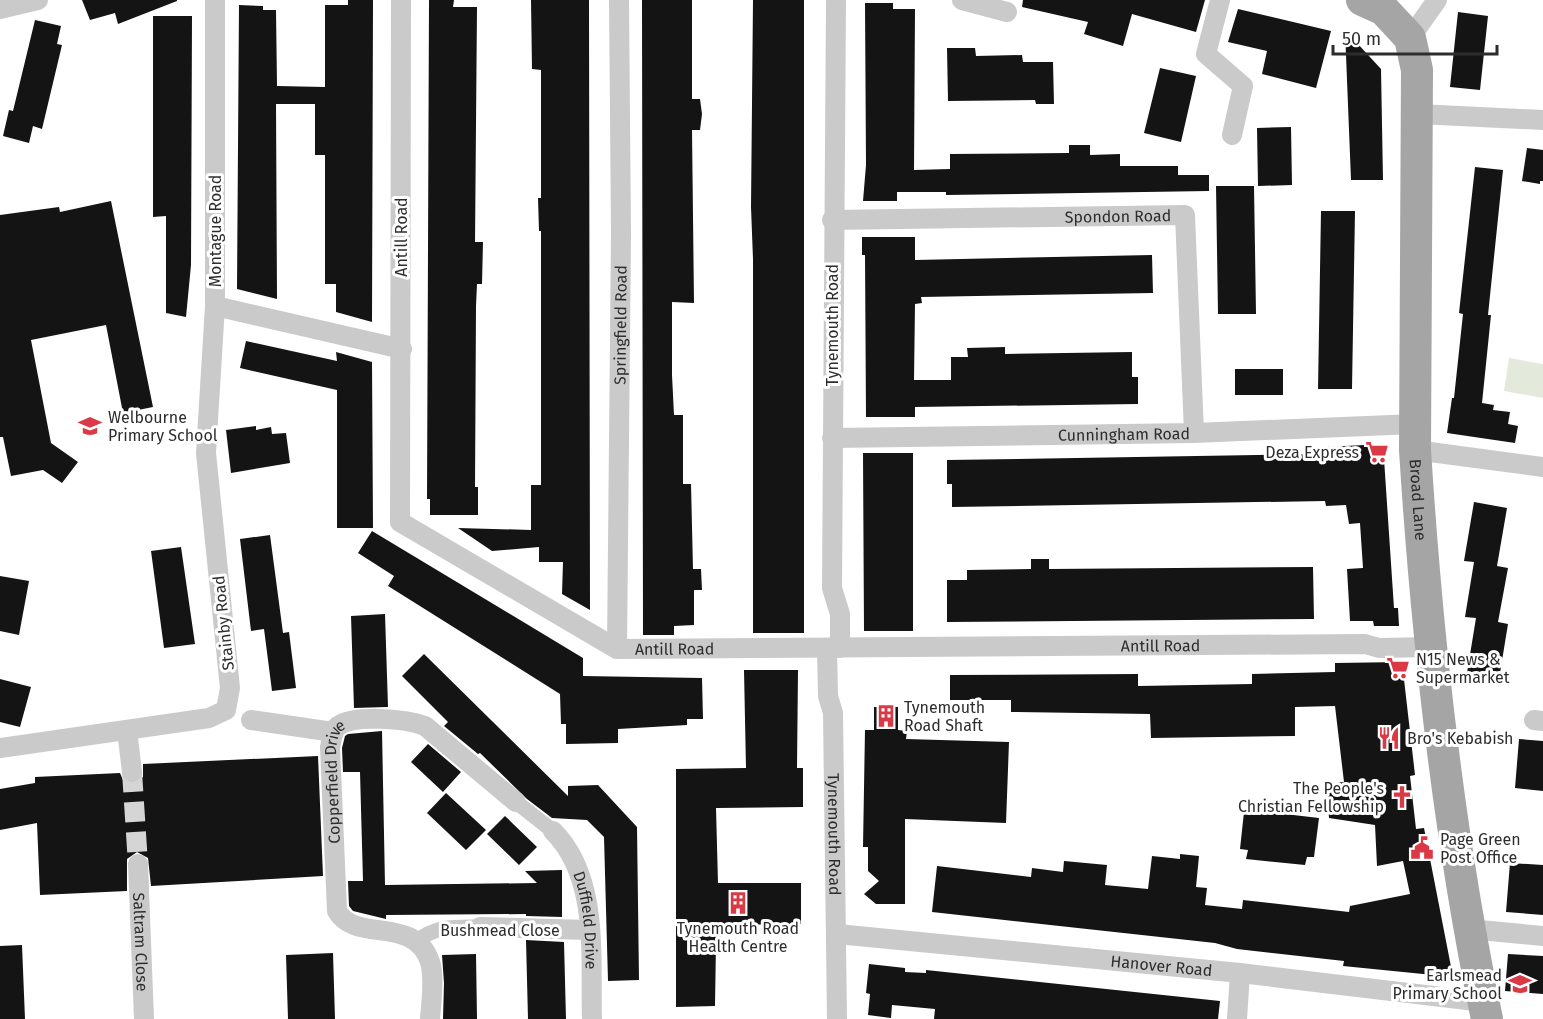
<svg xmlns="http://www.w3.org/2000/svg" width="1543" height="1019" viewBox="0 0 1543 1019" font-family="'Fira Sans',sans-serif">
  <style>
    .green { fill: #e3eadc }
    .building { fill: #141414 }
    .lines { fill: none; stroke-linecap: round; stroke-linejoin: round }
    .minor-tunnel { stroke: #d5d5d5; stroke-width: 20; stroke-dasharray: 20 10; stroke-linecap: butt }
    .pedestrian { stroke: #cacaca; stroke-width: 15 }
    .minor { stroke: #cacaca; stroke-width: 20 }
    .primary { stroke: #a5a5a5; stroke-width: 32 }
    .labels { text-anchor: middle; stroke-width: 6; stroke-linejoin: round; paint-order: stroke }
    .street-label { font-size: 16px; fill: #2d2d2d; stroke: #fff }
    .poi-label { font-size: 16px; fill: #2d2d2d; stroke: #fff; text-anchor: start }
  </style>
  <rect width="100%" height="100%" fill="#fff"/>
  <path class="green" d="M1509,358L1543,364V398L1504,391Z"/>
  <path class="building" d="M82,0H177V1L118,24L115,13L90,20Z
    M348,0H373L372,322L336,312V284H325V155H315V104H276L277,299L237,289L239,5L263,6V10H276L277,86L325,87V5H348Z
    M429,0H454L453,7H477L475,242H483L482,284H477L476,306L475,487H478V515H430V499H427Z
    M531,0H589L590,610L562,594L563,562H539V547L492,551L458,528L531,530V485H541V231H539L538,198H541V70L532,69Z
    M642,0H692V99H700L702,114L700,130H692L694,303L672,302V375L674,415H683V484H691L693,569H701L702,590H694V625L674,626V635H643Z
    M753,0H804V633H753V259L751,207Z
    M1023,0H1205L1196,32L1132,14L1123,46L1084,34L1088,22L1022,7Z
    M865,3H893V9H915L914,170L950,169V154L1069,153V145H1090V155L1120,154V166H1178V175H1209V191L946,195V192H897V201H863L866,165Z
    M1238,9L1331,31L1316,88L1262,74L1267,51L1228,42Z
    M1458,12L1488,16L1480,90L1450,87Z
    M153,16H192L191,265L186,317L166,313V216L153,217Z
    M35,20L61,26L57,44L62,45L42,129L33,126L29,143L3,136L9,110L13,111Z
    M1345,30L1381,69L1383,180H1351Z
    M947,48H975L976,56L1022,55L1023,62H1053L1054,104H1036L1035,100L948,101Z
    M1160,68L1196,76L1181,142L1144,133Z
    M1291,127L1292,185L1258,186L1257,128Z
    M1527,148L1543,150V181H1540V184L1522,181Z
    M1475,167L1503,170L1488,315H1491L1482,403L1494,405L1493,410L1510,412L1508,424L1518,426L1515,443L1447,433L1452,398H1454L1463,314L1459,313Z
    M1216,186H1254L1256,314H1218Z
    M111,201L153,407L123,413L106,325L31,340L51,443L78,462L62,483L43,470L11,476L3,437H0V215L59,207L60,212Z
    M1321,211H1355L1352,389H1318Z
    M862,237H915V260L1152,255L1153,293L921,297L922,303L915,304L914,380H951V357H968L967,348L1005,347V354L1132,352V377H1138V404L915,407V417H866L865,255H862Z
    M246,341L337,361L336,352L372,362L373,528H337V390L240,368Z
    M1235,369H1283V395H1235Z
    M256,426V430L271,427L272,434L286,433L290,463L231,473L226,430Z
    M1383,444L1394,608H1398L1399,626H1374L1373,621H1350L1347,569L1363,568L1360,523L1349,524L1346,505L1326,506L1325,501L952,507V484H947V460L1327,454V447Z
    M863,453H913V631H864Z
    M1474,502L1507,508L1497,566L1508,568L1498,622L1508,624L1499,679L1467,673L1476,618L1465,617L1474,562L1464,561Z
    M372,531L583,658V676L702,678L703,719H687V725L618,729V743L566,744V724H561L560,694L388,586L394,576L358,553Z
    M270,535L283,633L289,632L296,688L272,691L264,629L251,631L240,539Z
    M181,547L195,644L164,648L151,551Z
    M1031,559H1049V569L1313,567L1314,619L947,622V580H967V570L1031,569Z
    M0,576L29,581L19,635L0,631Z
    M385,614L388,707L354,708L351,616Z
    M424,654L568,796V786L598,785L637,827L639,980L608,981L604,837L587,820L552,818L527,799L480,753L478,754L444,726L448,722L402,676Z
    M1402,662L1415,775L1410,776L1416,829L1424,828L1453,977L1343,966L1344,961L1237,949L1215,943L932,912L937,866L1031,877L1032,868L1063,872L1064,861L1107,865L1105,885L1148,889L1152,856L1180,859V854L1199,856L1196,887L1207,888L1205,905L1242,909L1243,900L1349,912L1350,906L1410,894L1403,861L1377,866L1375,825L1329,818L1326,784L1344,782L1335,706L1295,707V736L1151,738L1150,714L1011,712V700H950V675L1138,674V686L1252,684V674L1335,672V663Z
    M744,670H798L797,768H803V807L716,808L718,883H801V924L734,925L716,942L715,1006L676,1007V769L746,768Z
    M0,679L31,687L20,727L0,722Z
    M874,707H898V730L907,731L906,739L1009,742L1006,823L905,819V904H876L864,894L879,881L868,871V847H863L865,730H874Z
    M382,731L385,885L537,883L525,871L562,870V917L526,916V914L386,915V919L353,911L349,906L348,881H363L360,772H343L342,748L345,736L348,734Z
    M1519,739L1543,741V791L1515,788Z
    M428,744L461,772L443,792L411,762Z
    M318,756L323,876L151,886L148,858L137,852L127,859V891L40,895L37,823L0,830V789L35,783V777L120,773L123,780L133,784L143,777V764Z
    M446,793L486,830L466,850L427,813Z
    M1252,810L1319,818L1314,857H1307L1305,865L1246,859L1248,850L1240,849L1244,812L1251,813Z
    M505,816L537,847L519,865L487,834Z
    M1510,863L1543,865V915L1506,912Z
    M526,940L564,942L566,1019H528Z
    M22,945L25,1019H0V946Z
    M333,953L335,1019H288L286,955Z
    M476,954L477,1019H443L444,983L442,955Z
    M1508,954L1543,956V994L1505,991Z
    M869,964L905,968V972L926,973V970L1220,1001L1218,1019H934L935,1009L892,1005L891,1018L868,1015L870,994L866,993Z"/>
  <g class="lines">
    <path class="minor-tunnel" d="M132,772L138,864"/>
    <path class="pedestrian" d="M516,802L553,831
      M416,942C436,925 455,927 480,927"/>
    <g class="minor">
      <path id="s1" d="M401,0L400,522L617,649L1365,644L1379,648L1432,647"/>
      <path d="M836,0L832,588L840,614V648"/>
      <path d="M962,0L1007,12"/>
      <path d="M1220,0L1206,54L1243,86L1232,135"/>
      <path d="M0,9L38,0"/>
      <path d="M1410,38L1437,0"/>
      <path d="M1418,114L1543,120"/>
      <path id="s2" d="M832,220L1185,215L1194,433"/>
      <path d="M215,306L402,349"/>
      <path id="s3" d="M832,438L1194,433L1415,424"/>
      <path d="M1415,450L1543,467"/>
      <path id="s4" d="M617,649L621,233L619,0"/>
      <path id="s5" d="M827,649L828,696L833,713L837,1019"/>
      <path d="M251,720L333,732"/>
      <path d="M1534,720L1543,721"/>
      <path d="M127,730L132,772"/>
      <path d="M0,748L209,718L226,710L230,688L206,453L215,306V0"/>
      <path id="s6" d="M553,831C600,878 590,958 592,1019"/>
      <path id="s7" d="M138,864L144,1019"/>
      <path d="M480,927L589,930"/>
      <path d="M1469,929L1543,936"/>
      <path id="s8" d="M837,934L1240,973L1484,1002"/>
      <path id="s9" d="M430,1019C431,1003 435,978 430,962C414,914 356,944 337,911L330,747C332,740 332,731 338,726C355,714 407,719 425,726L516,802"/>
      <path d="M1237,1019L1240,973"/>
    </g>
    <path class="primary" id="s10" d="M1362,0L1384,10L1410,38L1417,70L1415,450C1427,640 1448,832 1487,1019"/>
  </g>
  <defs>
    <g id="school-bare" transform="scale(1.8)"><path d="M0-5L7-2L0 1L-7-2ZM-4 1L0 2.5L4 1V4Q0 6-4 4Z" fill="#d93a45" stroke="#fff" stroke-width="2.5" paint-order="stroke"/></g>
    <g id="supermarket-bare" transform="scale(1.8)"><path d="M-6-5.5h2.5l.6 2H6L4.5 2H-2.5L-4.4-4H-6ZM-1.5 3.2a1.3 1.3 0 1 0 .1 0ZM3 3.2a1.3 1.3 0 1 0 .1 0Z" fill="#d93a45" stroke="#fff" stroke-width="2.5" paint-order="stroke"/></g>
    <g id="building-bare" transform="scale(1.8)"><path d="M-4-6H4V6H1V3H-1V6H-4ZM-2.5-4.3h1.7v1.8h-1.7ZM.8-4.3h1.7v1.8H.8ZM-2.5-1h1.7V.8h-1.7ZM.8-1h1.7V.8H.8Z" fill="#d93a45" stroke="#fff" stroke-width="2.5" paint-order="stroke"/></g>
    <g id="restaurant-bare" transform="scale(1.8)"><path d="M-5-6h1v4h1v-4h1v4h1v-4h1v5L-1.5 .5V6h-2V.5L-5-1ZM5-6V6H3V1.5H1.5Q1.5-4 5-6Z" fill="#d93a45" stroke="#fff" stroke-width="2.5" paint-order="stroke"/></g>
    <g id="church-bare" transform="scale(1.8)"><path d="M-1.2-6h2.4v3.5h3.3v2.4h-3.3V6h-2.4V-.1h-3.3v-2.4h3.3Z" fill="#d93a45" stroke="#fff" stroke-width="2.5" paint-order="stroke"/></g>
    <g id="civic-bare" transform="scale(1.8)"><path d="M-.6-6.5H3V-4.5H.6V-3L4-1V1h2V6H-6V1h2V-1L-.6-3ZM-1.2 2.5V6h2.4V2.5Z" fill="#d93a45" stroke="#fff" stroke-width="2.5" paint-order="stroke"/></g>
  </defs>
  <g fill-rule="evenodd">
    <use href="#school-bare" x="90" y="426"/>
    <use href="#supermarket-bare" x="1377" y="452"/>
    <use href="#supermarket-bare" x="1398" y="668"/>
    <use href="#building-bare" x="886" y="716"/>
    <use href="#restaurant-bare" x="1389" y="738"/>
    <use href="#church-bare" x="1402" y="797"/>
    <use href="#civic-bare" x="1422" y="848"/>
    <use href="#building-bare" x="738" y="903"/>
    <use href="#school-bare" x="1520" y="984"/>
  </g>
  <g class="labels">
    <g class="street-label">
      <text dy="6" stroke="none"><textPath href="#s2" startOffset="286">Spondon Road</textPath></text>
      <text transform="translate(215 231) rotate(-90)" y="6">Montague Road</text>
      <text transform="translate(401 237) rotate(-90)" y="6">Antill Road</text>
      <text dy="6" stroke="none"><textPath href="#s4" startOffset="324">Springfield Road</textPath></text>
      <text transform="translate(832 325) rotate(-90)" y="6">Tynemouth Road</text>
      <text dy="6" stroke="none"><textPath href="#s3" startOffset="292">Cunningham Road</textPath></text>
      <text dy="6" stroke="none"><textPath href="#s10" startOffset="525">Broad Lane</textPath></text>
      <text transform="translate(223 623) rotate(-96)" y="6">Stainby Road</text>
      <text dy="6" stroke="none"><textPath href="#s1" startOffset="1317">Antill Road</textPath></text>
      <text dy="6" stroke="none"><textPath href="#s1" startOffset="831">Antill Road</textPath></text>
      <text dy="6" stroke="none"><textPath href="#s9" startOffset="300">Copperfield Drive</textPath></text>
      <text dy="6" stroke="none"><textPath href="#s5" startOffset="186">Tynemouth Road</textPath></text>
      <text dy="6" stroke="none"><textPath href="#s6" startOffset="98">Duffield Drive</textPath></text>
      <text x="500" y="936">Bushmead Close</text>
      <text dy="6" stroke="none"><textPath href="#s7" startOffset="78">Saltram Close</textPath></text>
      <text dy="6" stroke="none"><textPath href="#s8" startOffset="326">Hanover Road</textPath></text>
    </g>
    <g class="poi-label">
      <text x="108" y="423">Welbourne<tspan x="108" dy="18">Primary School</tspan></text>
      <text x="1359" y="458" text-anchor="end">Deza Express</text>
      <text x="1416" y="665">N15 News &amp;<tspan x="1416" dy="18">Supermarket</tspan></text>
      <text x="904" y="713">Tynemouth<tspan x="904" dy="18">Road Shaft</tspan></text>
      <text x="1407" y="744">Bro's Kebabish</text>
      <text x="1384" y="794" text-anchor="end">The People's<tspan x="1384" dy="18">Christian Fellowship</tspan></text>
      <text x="1440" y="845">Page Green<tspan x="1440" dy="18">Post Office</tspan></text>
      <text x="738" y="934" text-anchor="middle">Tynemouth Road<tspan x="738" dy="18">Health Centre</tspan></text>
      <text x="1502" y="981" text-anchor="end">Earlsmead<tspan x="1502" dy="18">Primary School</tspan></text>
    </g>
  </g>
  <path d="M1333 45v9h164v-9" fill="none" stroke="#2d2d2d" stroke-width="3"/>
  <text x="1342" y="45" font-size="18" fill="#2d2d2d" stroke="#ffffff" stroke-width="4.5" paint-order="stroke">50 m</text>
</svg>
